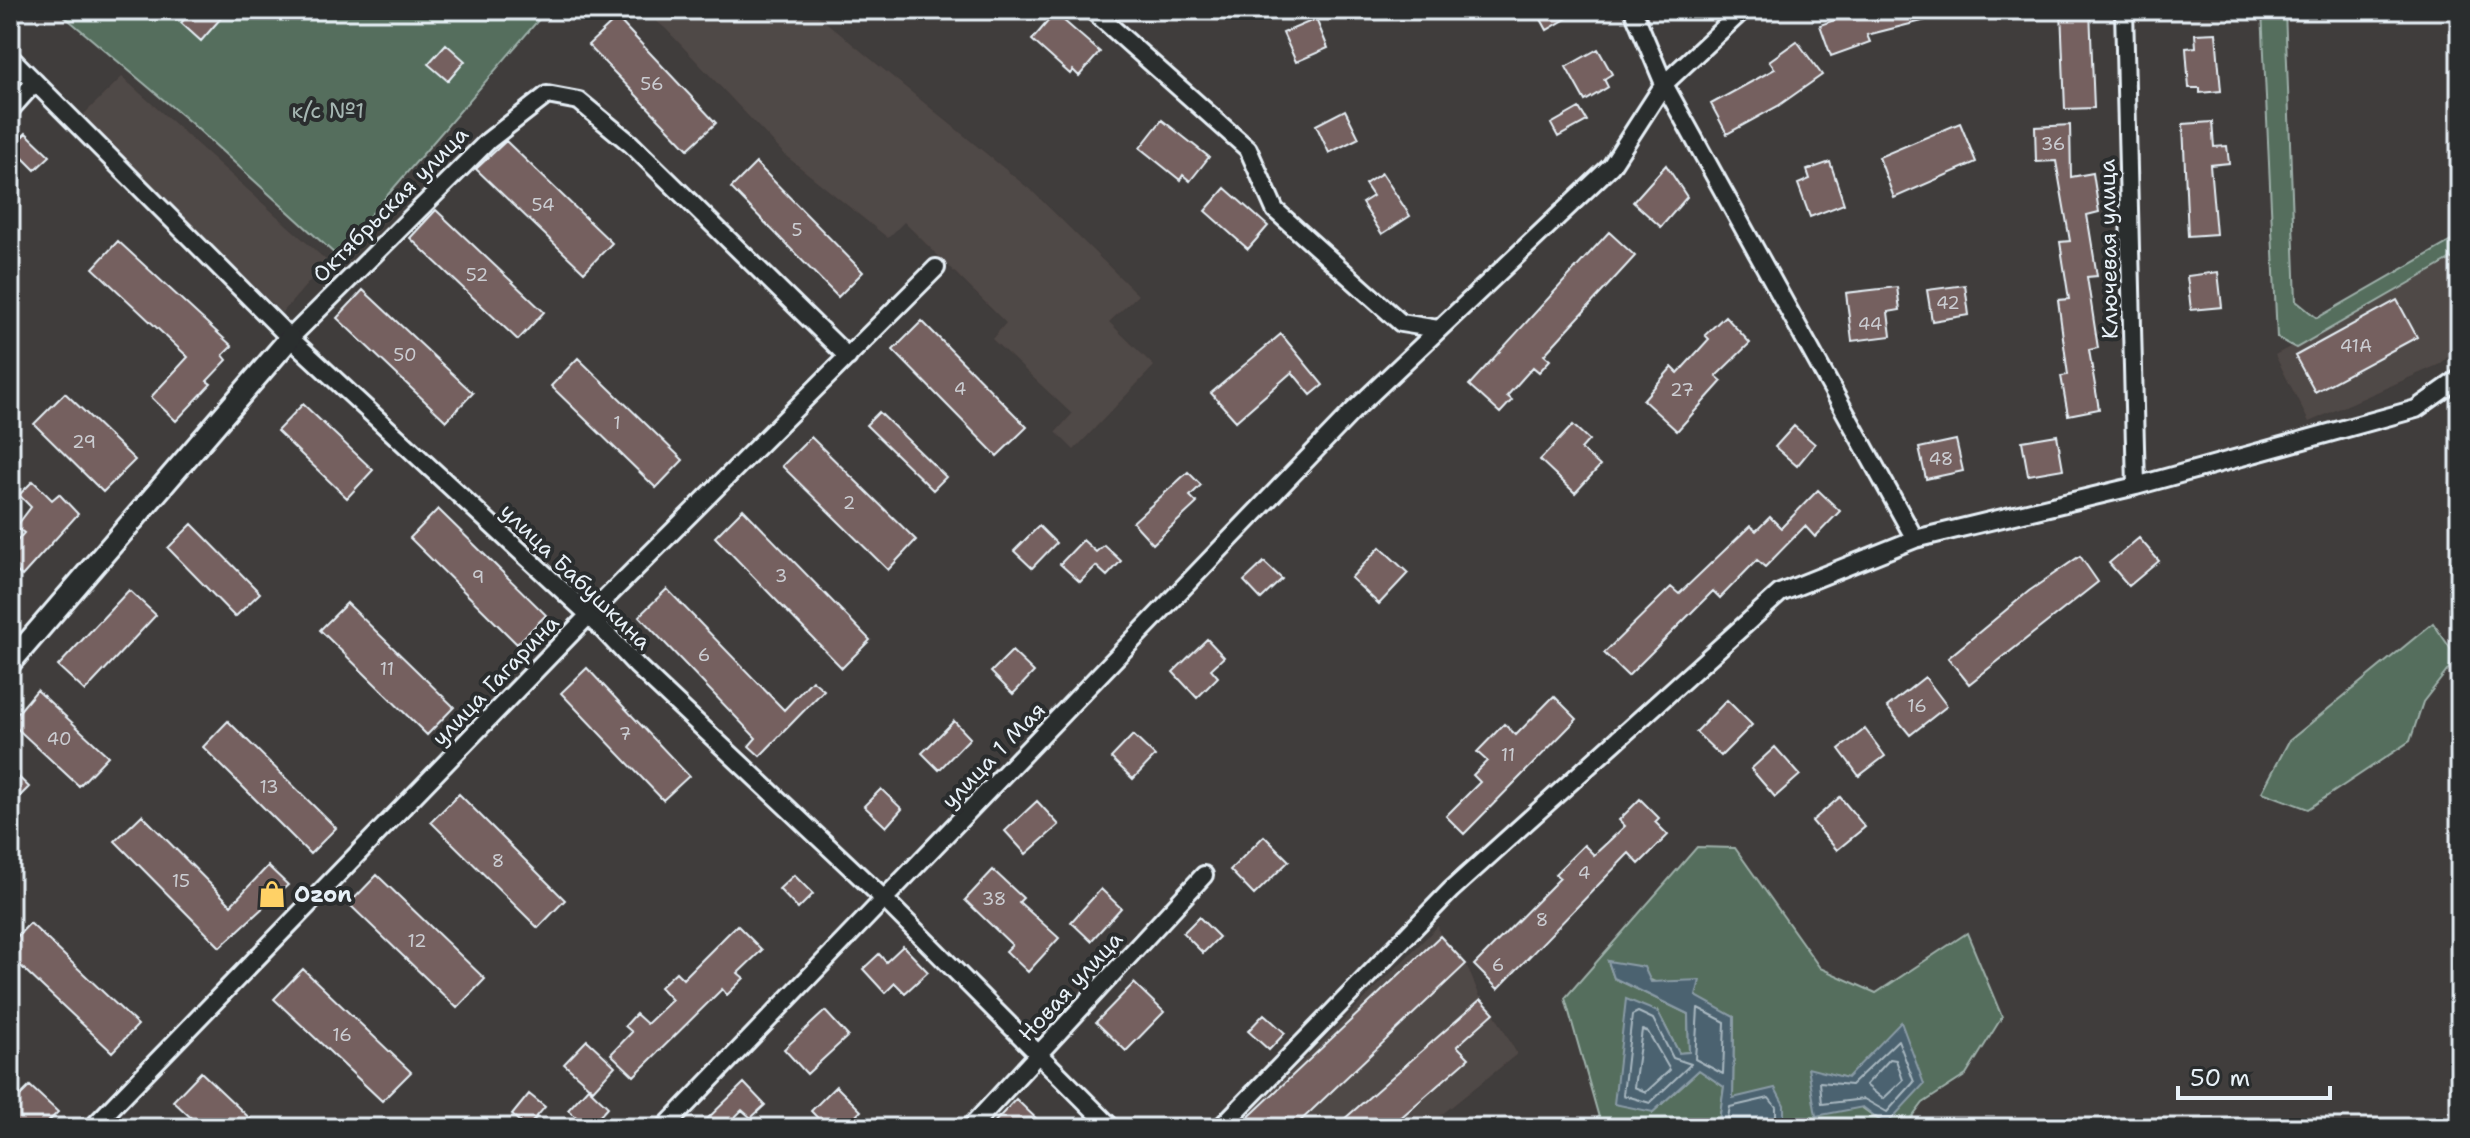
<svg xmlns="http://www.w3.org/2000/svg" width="2470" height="1138" viewBox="0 0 2470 1138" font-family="'Shantell Sans',sans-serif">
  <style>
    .built { fill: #504846 }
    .green { fill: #546e5d; stroke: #9eb0aa; stroke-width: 2; fill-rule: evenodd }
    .water { fill: #4b626f; stroke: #8a9ba6; stroke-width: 2 }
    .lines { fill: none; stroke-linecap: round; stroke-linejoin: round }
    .shore { stroke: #a9b8c1; stroke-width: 2 }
    .building { fill: #74615e; stroke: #e8f1f8; stroke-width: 2 }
    .minor-casing { stroke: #e8f1f8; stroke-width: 22 }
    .tertiary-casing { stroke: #e8f1f8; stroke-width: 26 }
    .minor { stroke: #2a2d2e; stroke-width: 16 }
    .tertiary { stroke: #2a2d2e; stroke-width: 20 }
    .labels { text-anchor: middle; stroke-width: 8; stroke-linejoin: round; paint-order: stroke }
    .number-label { font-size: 18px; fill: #cbcdd2 }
    .park-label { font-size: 22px; fill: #a5b6b2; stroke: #2a2d2e }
    .street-label { font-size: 22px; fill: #e8f1f8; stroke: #2a2d2e }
    .poi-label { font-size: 22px; font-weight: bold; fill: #e8f1f8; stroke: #2a2d2e; text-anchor: start }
  </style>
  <rect width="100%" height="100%" fill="#403d3c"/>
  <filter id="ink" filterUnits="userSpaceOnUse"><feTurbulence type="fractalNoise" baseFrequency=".0125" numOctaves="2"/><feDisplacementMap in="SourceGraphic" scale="16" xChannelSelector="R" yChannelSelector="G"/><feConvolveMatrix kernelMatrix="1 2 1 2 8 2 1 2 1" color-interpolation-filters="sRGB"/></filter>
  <g filter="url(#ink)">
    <path class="built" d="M643,10H811L1034,193L1138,295L1109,322L1154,366L1074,450L1056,432L1072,414L992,339L1006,323L904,222L888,238L786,156L666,29Z
      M122,77L327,261L282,313L82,116Z
      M2460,255V346L2440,364L2309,422L2275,355Z
      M1438,926L1440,936L1466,964L1481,999L1494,1013L1517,1054L1425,1128H1235Z"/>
    <path class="green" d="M57,10H547L336,255L191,123Z
      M2262,10H2285L2296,301L2317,318L2460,236V254L2296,348L2277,338Z
      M2433,623L2457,658L2423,702L2410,741L2308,809L2262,792L2289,741Z
      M1697,847L1735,848L1820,968L1876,993L1967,933L2002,1017L1966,1075L1923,1103L1904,1128H1784V1106L1733,1099L1734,1017L1608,961L1614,978L1688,1014L1689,1052L1679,1053L1658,1012L1653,1112L1699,1070L1724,1087L1718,1128H1602L1565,998ZM1808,1069L1847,1078L1886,1125Z"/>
    <path class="water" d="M1608,961L1644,967L1651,982L1700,980L1696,996L1734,1017L1733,1098L1775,1088L1784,1105V1128H1718L1724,1087L1699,1070L1653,1112L1614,1104L1626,999L1658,1012L1679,1053L1689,1052L1688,1014L1614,978Z
      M1901,1022L1924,1084L1886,1125L1863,1107L1816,1116L1808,1068L1847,1078Z"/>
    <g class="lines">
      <path class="shore" d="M1698,1008L1725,1022L1723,1074L1695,1059Z
        M1638,1012L1653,1019L1673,1058L1691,1064L1650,1103L1623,1095L1632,1015Z
        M1642,1030L1648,1032L1670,1070L1646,1092L1634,1087Z
        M1898,1040L1914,1082L1887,1112L1864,1099L1822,1104L1820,1082L1851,1085Z
        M1890,1059L1896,1060L1903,1080L1883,1099L1866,1085Z
        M1726,1128L1730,1107L1769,1098L1776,1107V1128"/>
    </g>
    <path class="building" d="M192,10H228L201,41L181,23Z
      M1536,10H1581L1547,30Z
      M1863,10H1942V16L1867,35L1870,42L1831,56L1820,25Z
      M2061,10H2090L2094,108L2065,109Z
      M1055,13L1100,52L1079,76L1073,70L1070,74L1032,40Z
      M617,18L716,123L688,149L588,45Z
      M1316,19L1328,48L1296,62L1283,33Z
      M2216,33L2221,91L2200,93V88H2189L2186,48L2196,47L2195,34Z
      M1797,41L1822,75L1778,106L1727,134L1711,104L1775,69L1769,61Z
      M446,44L465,61L448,81L428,64Z
      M1598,49L1612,74L1604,79L1608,87L1585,101L1566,67Z
      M1579,108L1587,121L1558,137L1551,124Z
      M1345,110L1359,138L1329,153L1316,125Z
      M1162,120L1209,157L1190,181L1183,175L1180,180L1140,148Z
      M2212,122L2214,147L2227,146L2229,163L2210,165L2216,234L2188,236L2183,124Z
      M1960,123L1976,162L1894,198L1879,157Z
      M2070,125L2071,177L2093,173L2099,212L2087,215L2097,276L2087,277L2098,348L2089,350L2099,409L2068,415L2061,376L2068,375L2058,300L2069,299L2060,242L2070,241L2056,161L2036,162L2035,127Z
      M26,133L50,156L35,170L12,147Z
      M506,141L612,243L584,272L476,169Z
      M1830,162L1844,204L1810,217L1798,184L1810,179L1807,170Z
      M756,163L863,272L838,297L731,188Z
      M1666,165L1687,197L1661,227L1633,202Z
      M1382,173L1410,216L1382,234L1362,203L1373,196L1365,184Z
      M1225,188L1268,226L1248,249L1205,211Z
      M436,210L544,312L518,340L410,238Z
      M1609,232L1635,256L1544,355L1550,360L1539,372L1533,367L1507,396L1512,400L1500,413L1469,385Z
      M118,241L232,346L223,355L227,360L207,381L211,384L176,421L151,397L188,357L93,268Z
      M2218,272L2222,307L2191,310L2187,276Z
      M1965,285L1969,315L1932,321L1927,290Z
      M1897,287L1900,310L1888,312L1891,336L1852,341L1846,293Z
      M363,290L473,393L446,421L337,318Z
      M2397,300L2417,337L2315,392L2295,356Z
      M1725,316L1750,343L1716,376L1722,381L1677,431L1643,400L1672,367L1678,373L1709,339L1705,335Z
      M922,321L1027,427L997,456L893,350Z
      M1281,334L1323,385L1311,395L1292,372L1236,421L1211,393Z
      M578,358L683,460L656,488L551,386Z
      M65,393L135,460L103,492L34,424Z
      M303,404L373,470L347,498L277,431Z
      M879,412L946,477L933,490L866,425Z
      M1573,425L1589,440L1581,449L1600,466L1575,493L1540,460Z
      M1794,426L1815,444L1797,466L1775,447Z
      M2057,435L2063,469L2028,475L2022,441Z
      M811,437L916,540L888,570L782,466Z
      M1956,440L1963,471L1926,479L1919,448Z
      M1188,472L1201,485L1190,496L1197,503L1153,544L1133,522Z
      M33,481L52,500L59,494L78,514L22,576L10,566V549L24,533L16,527L31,507L19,495Z
      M1818,490L1840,511L1815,537L1805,526L1765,567L1757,560L1720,598L1713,591L1628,676L1604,653L1671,587L1679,594L1750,526L1756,531L1770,517L1781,528Z
      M438,509L546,615L517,644L410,538Z
      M743,509L870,640L842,668L715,537Z
      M192,524L260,593L235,617L168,548Z
      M1039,526L1056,543L1032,568L1014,551Z
      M2139,538L2159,561L2129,586L2109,563Z
      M1083,540L1096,552L1104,545L1121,561L1107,576L1096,566L1080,582L1060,564Z
      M1380,547L1408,573L1379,604L1351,578Z
      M2080,556L2098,582L1969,684L1948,658L2029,591Z
      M1264,562L1282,579L1261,599L1244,581Z
      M667,589L784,710L812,680L824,690L760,756L749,746L756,738L639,616Z
      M129,590L156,615L85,691L58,666Z
      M347,603L454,707L427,735L320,630Z
      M1207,639L1224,657L1211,669L1218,677L1197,698L1173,672Z
      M1012,651L1034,672L1013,694L991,672Z
      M587,668L689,776L663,800L561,693Z
      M1925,677L1947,706L1910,735L1887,707Z
      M37,690L108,756L79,786L10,722Z
      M1554,696L1577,719L1464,834L1446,816L1480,782L1473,775L1487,761L1477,752L1504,724L1516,735Z
      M1727,700L1752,725L1721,756L1696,732Z
      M228,721L336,828L310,854L203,747Z
      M954,721L970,738L939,770L922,753Z
      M1865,729L1885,756L1859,776L1839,749Z
      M1133,735L1155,756L1133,779L1111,758Z
      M1775,747L1800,775L1775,797L1751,769Z
      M10,769L29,787L10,806Z
      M881,789L902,809L886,827L864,806Z
      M459,794L565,900L538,928L431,822Z
      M1840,797L1865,827L1837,850L1812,821Z
      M1640,799L1659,818L1655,822L1668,835L1639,864L1629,853L1498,989L1474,965L1560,878L1555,874L1584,845L1594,855L1625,826L1619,820Z
      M1037,801L1059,825L1026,854L1005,831Z
      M142,815L231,905L268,866L288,885L220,947L115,841Z
      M1264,836L1289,861L1254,895L1230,870Z
      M993,870L1023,898L1019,902L1059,938L1028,972L1006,951L1012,945L965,900Z
      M377,875L485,979L457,1008L349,904Z
      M794,875L813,894L798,909L779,889Z
      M1101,889L1121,908L1091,941L1071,922Z
      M1199,917L1219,937L1203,953L1183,933Z
      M30,923L138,1025L112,1052L10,956V944Z
      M737,925L762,950L738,973L744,978L727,995L722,989L634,1076L611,1054L632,1032L625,1026L636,1014L647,1024L672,1000L660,987L676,972L683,979Z
      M1440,936L1466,964L1293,1128H1237Z
      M903,946L928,972L905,993L895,983L885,993L863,969L879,954L886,962Z
      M303,969L411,1072L382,1101L274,999Z
      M1134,983L1164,1012L1126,1051L1096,1022Z
      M1481,999L1494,1013L1457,1046L1469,1058L1389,1128H1334Z
      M825,1011L848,1036L807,1074L784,1049Z
      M1264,1014L1285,1033L1269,1050L1248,1031Z
      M587,1040L615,1066L593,1090L564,1064Z
      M201,1072L260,1128H202L173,1101Z
      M744,1083L765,1105L751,1118L742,1110L724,1128H698Z
      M30,1086L58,1112L42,1128H10V1106Z
      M836,1086L861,1111L843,1128H827L811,1111Z
      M588,1088L608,1107L589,1128L568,1110Z
      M529,1094L545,1107L527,1128L512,1115Z
      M1016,1099L1046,1128H989Z"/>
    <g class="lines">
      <g class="minor-casing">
        <path id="minor" d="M1092,10L1248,149L1275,210L1401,323L1438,329
          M1633,10L1664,84L1915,539
          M2124,10L2136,486
          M10,57L290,338L589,615L637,666L885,900L1112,1128
          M10,110L35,82
          M290,338L488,141L547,95L579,101L631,144L848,357
          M92,1128L589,615L936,268
          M664,1128L1353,411L1611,166L1664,84L1743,10
          M970,1128L1204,875
          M1220,1128L1451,890L1780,593L1915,539L2136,486L2416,409L2460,378"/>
      </g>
      <g class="tertiary-casing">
        <path id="tertiary" d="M10,663L290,338"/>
      </g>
      <use href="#minor" class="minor"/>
      <use href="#tertiary" class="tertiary"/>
    </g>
  </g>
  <defs>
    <g id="shop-bare" transform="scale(2.16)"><path d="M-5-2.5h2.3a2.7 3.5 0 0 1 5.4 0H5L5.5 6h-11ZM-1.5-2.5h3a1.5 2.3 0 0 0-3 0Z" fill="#ffd166" stroke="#2a2d2e" stroke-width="2.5" paint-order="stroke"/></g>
  </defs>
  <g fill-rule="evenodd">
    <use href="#shop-bare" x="272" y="894"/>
  </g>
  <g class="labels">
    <g class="number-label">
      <text x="652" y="90">56</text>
      <text x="2053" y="150">36</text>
      <text x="543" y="211">54</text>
      <text x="797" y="236">5</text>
      <text x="477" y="281">52</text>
      <text x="1948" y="309">42</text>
      <text x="1870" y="330">44</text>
      <text x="2356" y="352">41А</text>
      <text x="405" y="361">50</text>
      <text x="960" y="395">4</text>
      <text x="1682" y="396">27</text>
      <text x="617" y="429">1</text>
      <text x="84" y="448">29</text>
      <text x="1941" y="465">48</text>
      <text x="849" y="509">2</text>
      <text x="781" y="582">3</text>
      <text x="478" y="583">9</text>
      <text x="704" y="661">6</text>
      <text x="387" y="675">11</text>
      <text x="1917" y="712">16</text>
      <text x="625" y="740">7</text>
      <text x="59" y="745">40</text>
      <text x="1508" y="761">11</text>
      <text x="269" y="793">13</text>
      <text x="498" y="867">8</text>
      <text x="1584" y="879">4</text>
      <text x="181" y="887">15</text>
      <text x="994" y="905">38</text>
      <text x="1542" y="926">8</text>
      <text x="417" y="947">12</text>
      <text x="1498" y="971">6</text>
      <text x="342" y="1041">16</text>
    </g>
    <g class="park-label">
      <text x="328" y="118">к/с №1</text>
    </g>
    <g class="street-label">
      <text transform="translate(390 204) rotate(-45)" y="8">Октябрьская улица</text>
      <text transform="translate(2108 249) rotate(-91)" y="8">Ключевая улица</text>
      <text transform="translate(576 576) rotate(44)" y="8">улица Бабушкина</text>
      <text transform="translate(495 680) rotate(-46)" y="8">улица Гагарина</text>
      <text transform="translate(993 755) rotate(-46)" y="8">улица 1 Мая</text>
      <text transform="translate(1070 986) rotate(-47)" y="8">Новая улица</text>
    </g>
    <g class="poi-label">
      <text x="294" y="902">Ozon</text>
    </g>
  </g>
  <rect width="2470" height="1138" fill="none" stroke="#2a2d2e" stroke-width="40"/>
  <rect x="20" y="20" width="2430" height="1098" fill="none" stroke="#e8f1f8" stroke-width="3" filter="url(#ink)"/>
  <path d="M2178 1086v12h152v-12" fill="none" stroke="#e8f1f8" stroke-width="4"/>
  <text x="2190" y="1086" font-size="24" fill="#e8f1f8" stroke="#2a2d2e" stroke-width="6" paint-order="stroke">50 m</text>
</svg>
